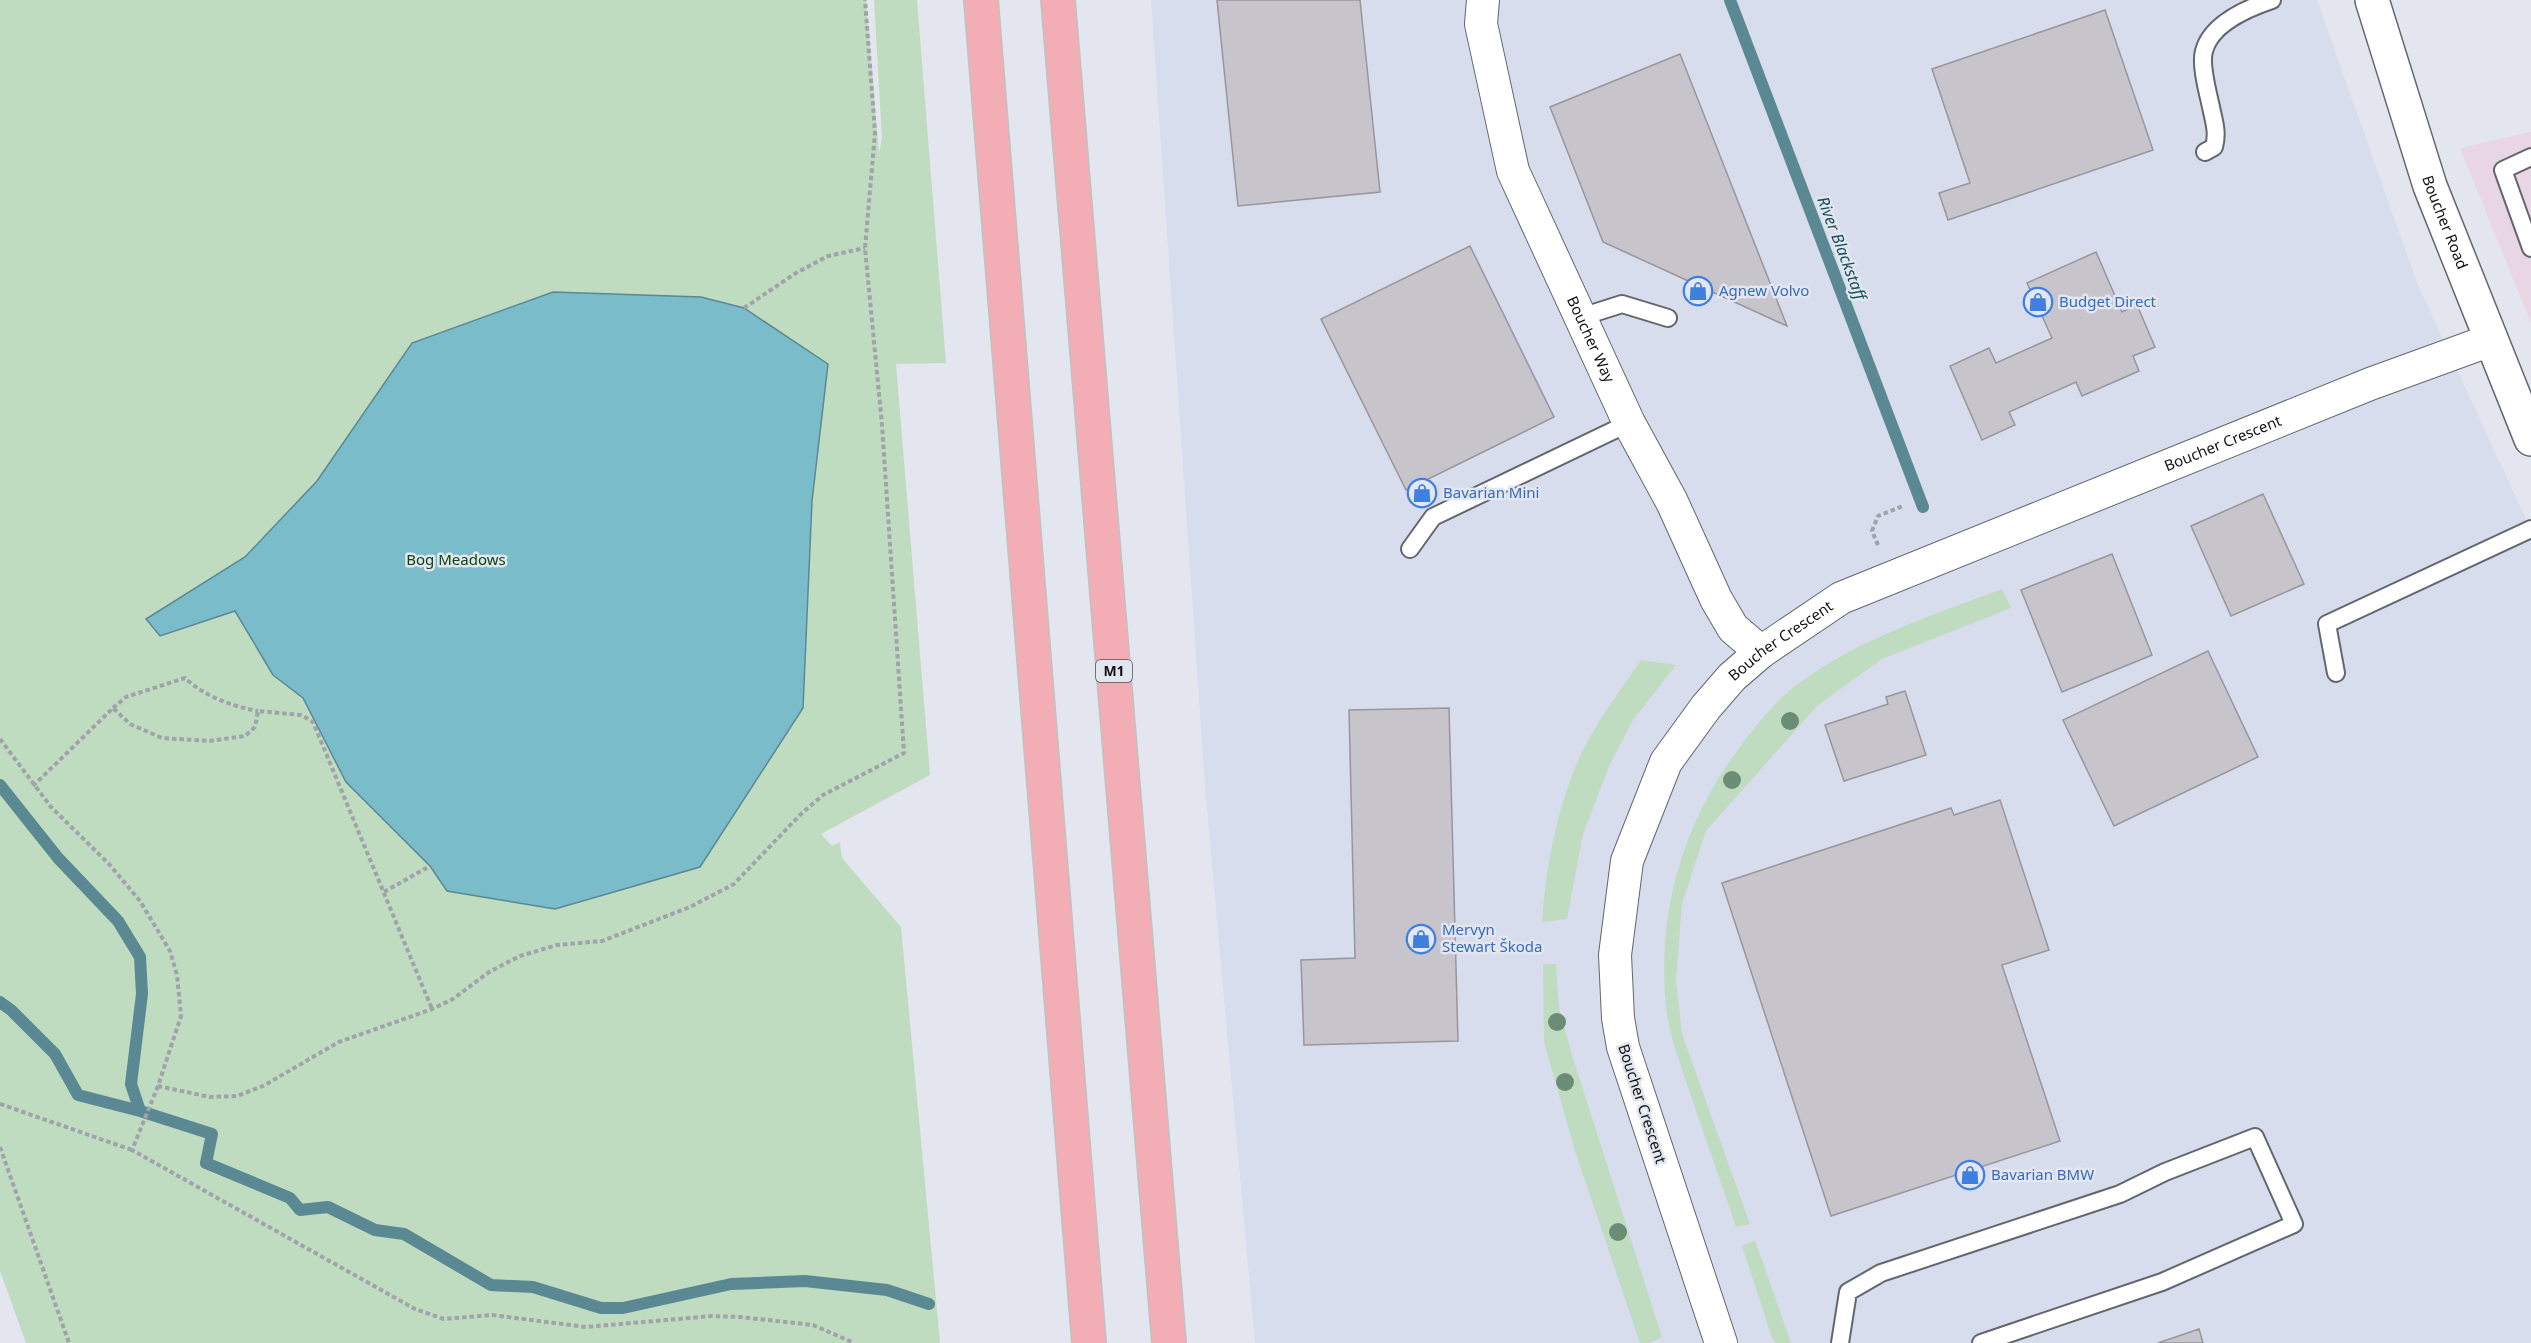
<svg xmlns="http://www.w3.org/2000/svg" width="2531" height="1343" viewBox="0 0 2531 1343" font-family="'Noto Sans',sans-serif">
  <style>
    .commercial { fill: #e9d6e5 }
    .built { fill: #d7dded }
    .green { fill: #c0dcc0 }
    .water { fill: #7abcca; stroke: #5a8994; stroke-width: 1.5 }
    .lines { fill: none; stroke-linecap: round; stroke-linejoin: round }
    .stream { stroke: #5a8994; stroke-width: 12 }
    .building { fill: #c7c4cc; stroke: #98959d; stroke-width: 1.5 }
    .service-casing { stroke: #63666d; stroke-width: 20 }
    .minor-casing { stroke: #63666d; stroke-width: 34 }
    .tertiary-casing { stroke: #63666d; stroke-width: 36 }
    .motorway-casing { stroke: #c1c1c2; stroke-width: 36 }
    .path { stroke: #a0a3a9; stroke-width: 4; stroke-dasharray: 4.5 3; stroke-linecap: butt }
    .service { stroke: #fff; stroke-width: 16 }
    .minor { stroke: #fff; stroke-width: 32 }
    .tertiary { stroke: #fff; stroke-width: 33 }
    .motorway { stroke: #f2adb5; stroke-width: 33 }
    .tree { fill: #6b8d75 }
    .labels { text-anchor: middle; stroke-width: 5; stroke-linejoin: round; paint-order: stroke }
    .shield { fill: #e3e6ee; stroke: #505256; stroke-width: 1.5 }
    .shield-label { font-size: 14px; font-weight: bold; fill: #111215 }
    .street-label { font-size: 15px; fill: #111215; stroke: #e3e6ee }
    .shop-label { font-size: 15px; fill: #366cbe; stroke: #e3e6ee; text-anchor: start }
    .park-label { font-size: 15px; fill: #084512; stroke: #e3e6ee }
    .water-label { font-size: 16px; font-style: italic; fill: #134e58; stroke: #e3e6ee }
  </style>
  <rect width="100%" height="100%" fill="#e3e6ee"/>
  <path class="commercial" d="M2531,132V323L2460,148Z"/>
  <path class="built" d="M1151,0H2317L2417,283L2531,530V1343H1255L1205,786Z"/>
  <path class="green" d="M0,0H866L879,153L882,138L874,0H917L946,363L896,364L930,775L821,834L832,846L840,842L842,858L901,927L940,1343H26L0,1271Z
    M2002,589L2011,608L1882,659L1818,705L1706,831L1682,904L1676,980L1682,1034L1750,1224L1736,1227C1721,1181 1704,1136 1689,1090C1680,1063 1669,1035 1666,1007C1656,909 1685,817 1745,740C1762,718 1781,695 1805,679C1864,637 1935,614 2002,589Z
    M1641,660L1676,665L1633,720L1610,764L1583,834L1567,919L1542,922C1546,863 1560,789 1590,737C1605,710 1624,685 1641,660Z
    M1543,964H1556L1559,1008L1573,1058L1662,1337L1650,1343H1640L1575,1151L1544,1042Z
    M1755,1240L1791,1343H1776L1772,1338L1742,1246Z"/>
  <path class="water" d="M553,292L701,297L744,308L828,364L812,501L803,708L700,867L555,909L447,891L430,866L346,782L303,698L273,675L235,611L160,636L146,619L245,557L317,481L412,343Z"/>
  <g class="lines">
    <path class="stream" d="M1730,0L1923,507
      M0,785L58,858L118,921L140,957L142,994L131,1084L140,1111L212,1134L206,1163L290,1198L300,1210L328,1207L375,1230L404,1234L491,1285L533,1287L601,1308H623L731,1284L805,1281L887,1290L929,1304
      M0,1002L11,1010L55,1054L78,1095L140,1111"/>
  </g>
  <path class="building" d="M1217,0H1360L1380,192L1238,206Z
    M2105,10L2153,150L1948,220L1939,193L1970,183L1932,69Z
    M1680,54L1787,326L1603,242L1550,107Z
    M1470,246L1554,417L1406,490L1321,319Z
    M2096,252L2122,312L2137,305L2155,347L2133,356L2139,371L2082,396L2076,382L2009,412L2015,425L1982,440L1950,366L1989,348L1996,363L2052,338L2027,283Z
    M2263,494L2304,584L2231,616L2191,526Z
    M2112,554L2152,655L2062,692L2021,590Z
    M2208,651L2258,757L2114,826L2063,720Z
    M1905,691L1926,755L1844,781L1825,725L1888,704L1886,697Z
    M1449,708L1458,1041L1304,1045L1301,960L1355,958L1349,710Z
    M2000,800L2049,950L2002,965L2060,1141L1831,1216L1722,883L1951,808L1954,815Z
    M2199,1329L2203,1343H2158Z"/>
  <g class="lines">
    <g class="service-casing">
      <path id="service" d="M2205,152L2214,147C2218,132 2214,122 2211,107C2208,93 2200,65 2204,51C2211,24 2248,8 2272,0
        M2531,157L2503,170L2531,248
        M1581,317L1622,304L1668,318
        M1410,549L1433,517L1629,423
        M2336,673L2327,624L2531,529
        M1840,1343L1848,1292L1881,1273L2120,1194L2165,1172L2255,1137L2294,1224L2162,1282L1981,1343"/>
    </g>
    <g class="minor-casing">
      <g id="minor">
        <path id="s1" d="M1483,0L1481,24L1513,171L1629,423L1672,502L1716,599L1733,628L1761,652"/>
        <path id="s2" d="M1721,1343L1623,1047L1618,1018L1615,955L1627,861L1666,762L1706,707L1732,677L1761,652L1841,598L2370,384L2491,340"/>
      </g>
    </g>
    <g class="tertiary-casing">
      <g id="tertiary">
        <path id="s3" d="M2372,0L2430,186L2531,439"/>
      </g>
    </g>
    <g class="motorway-casing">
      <path id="motorway" d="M981,0L1089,1343
        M1058,0L1169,1343"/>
    </g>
    <path class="path" d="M744,308L796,273L828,256L865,248
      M1878,545L1872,531L1878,516L1903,506
      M113,708L126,697L185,678C204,696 231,706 258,711
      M0,739L51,807L110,865L140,901L170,951L177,975L181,1016L158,1086L210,1097L237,1096L263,1086L339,1042L432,1009L453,999L489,972L520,956L557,945L602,941L690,907L734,884L801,814L823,795L904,753L882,425L865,248L875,133L865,0
      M33,786L113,708L130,724L162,738L209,741L245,736L255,727L258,711L301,715L313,722L432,1009
      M384,892L430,866
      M158,1086L132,1150L415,1309L444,1319L492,1315L586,1327L712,1316L740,1317L813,1325L854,1343
      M0,1104L132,1150
      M0,1147L69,1343"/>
    <use href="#service" class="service"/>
    <use href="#minor" class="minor"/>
    <use href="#tertiary" class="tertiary"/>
    <use href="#motorway" class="motorway"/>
  </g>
  <g class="tree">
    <circle cx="1790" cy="721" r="9"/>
    <circle cx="1732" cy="780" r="9"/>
    <circle cx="1557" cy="1022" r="9"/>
    <circle cx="1565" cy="1082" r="9"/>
    <circle cx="1618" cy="1232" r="9"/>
  </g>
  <defs>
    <g id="shop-ring" transform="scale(1.5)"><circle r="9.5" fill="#e3e6ee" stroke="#3f7fe0" stroke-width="1.5"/><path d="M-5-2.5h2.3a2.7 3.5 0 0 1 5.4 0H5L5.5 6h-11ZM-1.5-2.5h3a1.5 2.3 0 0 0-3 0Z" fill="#3f7fe0"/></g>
  </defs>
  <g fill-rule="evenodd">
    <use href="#shop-ring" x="1698" y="291"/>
    <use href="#shop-ring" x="2038" y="302"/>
    <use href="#shop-ring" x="1422" y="493"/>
    <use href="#shop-ring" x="1421" y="939"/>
    <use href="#shop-ring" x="1970" y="1175"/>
  </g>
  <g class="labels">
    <rect class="shield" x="1096" y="660" width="36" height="22" rx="4.5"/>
    <g class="shield-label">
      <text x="1114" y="676">M1</text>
    </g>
    <g class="street-label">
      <text dy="5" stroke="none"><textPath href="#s3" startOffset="234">Boucher Road</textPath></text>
      <text dy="5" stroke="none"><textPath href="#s1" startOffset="360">Boucher Way</textPath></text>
      <text dy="5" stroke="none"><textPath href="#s2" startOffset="1260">Boucher Crescent</textPath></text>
      <text dy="5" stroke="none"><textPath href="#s2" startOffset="774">Boucher Crescent</textPath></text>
      <text transform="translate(1642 1104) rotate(72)" y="5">Boucher Crescent</text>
    </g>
    <g class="shop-label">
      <text x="1719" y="296">Agnew Volvo</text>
      <text x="2059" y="307">Budget Direct</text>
      <text x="1443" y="498">Bavarian Mini</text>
      <text x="1442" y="935">Mervyn<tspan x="1442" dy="17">Stewart Škoda</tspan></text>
      <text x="1991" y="1180">Bavarian BMW</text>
    </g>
    <g class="park-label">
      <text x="456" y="565">Bog Meadows</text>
    </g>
    <g class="water-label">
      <text transform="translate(1842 248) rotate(69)" y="6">River Blackstaff</text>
    </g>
  </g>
</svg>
